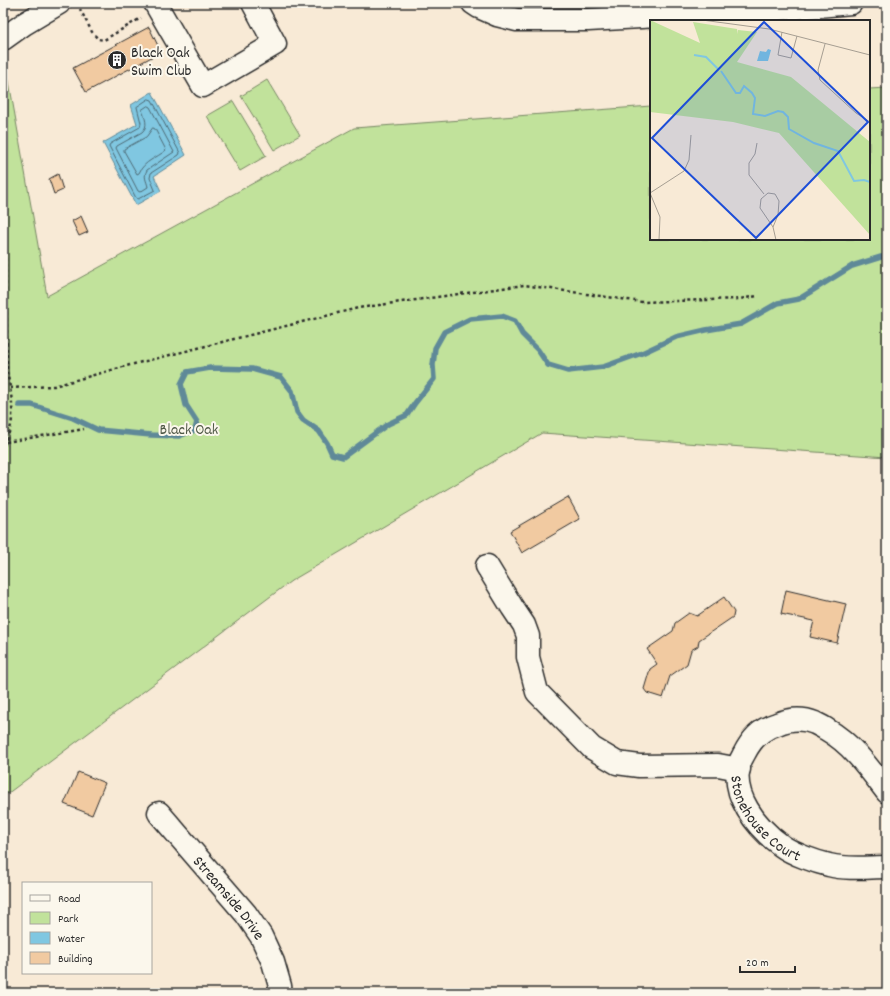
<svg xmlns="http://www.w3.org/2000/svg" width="890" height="996" viewBox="0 0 890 996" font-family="Dekko,sans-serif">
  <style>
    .green { fill: #c1e29b; stroke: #768663 }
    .water { fill: #80c7e1; stroke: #5e8998 }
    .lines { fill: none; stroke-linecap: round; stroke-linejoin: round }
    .shore { stroke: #4d6974; stroke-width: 1 }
    .stream { stroke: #5e8998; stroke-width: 5.5 }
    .building { fill: #f1caa1; stroke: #2b2b2b }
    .minor-casing { stroke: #2b2b2b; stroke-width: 25 }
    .path { stroke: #2b2b2b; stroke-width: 2.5; stroke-dasharray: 3 3; stroke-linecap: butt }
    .minor { stroke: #fbf7ec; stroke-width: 22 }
    .labels { text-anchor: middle; stroke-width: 4; stroke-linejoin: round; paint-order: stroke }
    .poi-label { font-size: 16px; fill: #2b2b2b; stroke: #fbf7ec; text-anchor: start }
    .park-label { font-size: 16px; fill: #505947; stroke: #fbf7ec }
    .street-label { font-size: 16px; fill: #2b2b2b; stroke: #fbf7ec }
    .inset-river { fill: none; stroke: #80c7e1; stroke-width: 2 }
    .inset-road { fill: none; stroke: #a69e92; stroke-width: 1 }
    .view { fill: #1d4ed8; fill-opacity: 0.15; stroke: #1d4ed8; stroke-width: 2 }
    .inset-edge { fill: none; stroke: #2b2b2b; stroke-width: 2 }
  </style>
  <rect width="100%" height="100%" fill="#f8ead6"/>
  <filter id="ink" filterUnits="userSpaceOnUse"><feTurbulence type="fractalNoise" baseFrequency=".025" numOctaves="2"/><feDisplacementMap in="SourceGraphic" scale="8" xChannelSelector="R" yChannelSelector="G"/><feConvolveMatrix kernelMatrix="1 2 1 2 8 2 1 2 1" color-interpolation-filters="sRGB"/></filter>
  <g filter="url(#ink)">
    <path class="green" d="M8,76L47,296L354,128L651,106V239H869V89L887,88V457L542,433L291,581L3,797V79Z
      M267,80L300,135L274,150L241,96Z
      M233,101L266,156L240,171L207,116Z"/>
    <path class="water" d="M152,92L186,155L154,176L161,191L136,205L103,143L137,124L131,105Z"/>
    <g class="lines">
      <path class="shore" d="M149,99L152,100L180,153L179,155L151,173L150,178L155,190L138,199L136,198L109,146L110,144L140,127L141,123L137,107Z
        M148,106L150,107L174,152L147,170C143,177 147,181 148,187L140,192L138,191L116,148L117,146L142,132C149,126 145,118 142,110Z
        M153,128L155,129L166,150C157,158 144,161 139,173L137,174L124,151V149L146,137Z"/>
      <path class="stream" d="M19,405H32L73,418L98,430L151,435L179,436L195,430L197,422L186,405L181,384L187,372L210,368L252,369L281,377L292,391L297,412L303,420L319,431L327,443L332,454L343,457L388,424L407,415L415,403L434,379L433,365L435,348L444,332L470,319L502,316L515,321L522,334L538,350L548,365L568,371L603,367L642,353L676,337L706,330L741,324L778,303L799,299L852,266L881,257H887"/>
    </g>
    <path class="building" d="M149,27L161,52L86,92L73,68Z
      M58,174L63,190L54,194L49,179Z
      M81,216L88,232L79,236L72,221Z
      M568,497L580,519L522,553L510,531Z
      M786,590L846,604L837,643L810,637L814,621L781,614Z
      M724,597L734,612L733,617L699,640L698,646L691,650L687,664L670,676L663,698L647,693L644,689L650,669L657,664L647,649L673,631L675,623L689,613L697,616Z
      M78,772L105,783L92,815L64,804Z"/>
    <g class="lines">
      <g class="minor-casing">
        <g id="minor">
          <path d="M155,3L203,86L275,44L253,3"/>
          <path d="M473,3L479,7L497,15L517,20H588L797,8L851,3"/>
          <path d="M3,39L24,24L59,3"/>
          <path d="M487,566L512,607L524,625L528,636V657L537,692L592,748L617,763L639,766L718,765L739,769"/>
          <path id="s1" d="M887,792C869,768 852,744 826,729C823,727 819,725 815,723C803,718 789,719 777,724C762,728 751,740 744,754C743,756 741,759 740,762C729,794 757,828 782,846C793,854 816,862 829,865C848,870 868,867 887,867"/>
          <path id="s2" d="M159,813L246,914L261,936L273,962L280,986L281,993"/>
        </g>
      </g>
      <path class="path" d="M80,9L92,32L98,39L104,40L141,18
        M3,210L5,247L7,372C10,386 13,402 12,417C12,426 7,439 3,448
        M10,388L54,386L130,365L358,308L524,285L642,302L740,299L757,296
        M3,431L9,430
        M6,442L84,429"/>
      <use href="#minor" class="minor"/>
    </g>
  </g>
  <defs>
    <g id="building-disc" transform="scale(1)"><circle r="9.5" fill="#2b2b2b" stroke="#fbf7ec"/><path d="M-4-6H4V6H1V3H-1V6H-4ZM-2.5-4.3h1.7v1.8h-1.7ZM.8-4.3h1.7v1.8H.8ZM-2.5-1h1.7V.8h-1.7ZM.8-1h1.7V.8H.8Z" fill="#fff"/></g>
  </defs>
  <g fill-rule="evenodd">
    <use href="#building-disc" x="117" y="60"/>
  </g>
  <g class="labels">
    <g class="poi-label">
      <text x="131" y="57">Black Oak<tspan x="131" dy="18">Swim Club</tspan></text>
    </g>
    <g class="park-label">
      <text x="189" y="434">Black Oak</text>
    </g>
    <g class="street-label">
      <text dy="6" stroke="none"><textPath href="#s1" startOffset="262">Stonehouse Court</textPath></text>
      <text dy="6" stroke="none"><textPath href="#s2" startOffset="110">Streamside Drive</textPath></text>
    </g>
  </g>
  <g transform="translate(650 20)">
    <rect width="220" height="220" fill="#f8ead6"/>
    <path d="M0,0L50,23L43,2L87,9L88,14V10L107,12L87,42L141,57L220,122V215L129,113L83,102L0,92Z" fill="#c1e29b"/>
    <path d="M118,29L121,30L118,41H107L110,31L116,32Z" fill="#80c7e1"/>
    <path class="inset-river" d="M44,35L56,37L69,50M71,51L86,73H90L94,66L102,73L105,78L103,94L115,96L128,91L133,92L138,97L139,109L164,123L188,131L204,161L214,160L220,162"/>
    <path class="inset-road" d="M52,0L119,9L220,35M132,12L128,35L141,38L147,16M175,24L168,50L170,60L206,93L220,102M107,123L105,134L99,143V155L114,174M118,173L125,174L129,181L128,195L123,207L110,188L111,179ZM123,207L126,220M9,220L10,197L0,173L34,151L39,140L41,115"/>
    <path class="view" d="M114,2L218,102L106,218L2,118Z"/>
    <rect width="220" height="220" class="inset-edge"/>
  </g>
  <rect width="890" height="996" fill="none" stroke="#fbf7ec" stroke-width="16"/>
  <rect x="8" y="8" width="874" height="980" fill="none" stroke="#2b2b2b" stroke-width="1.5" filter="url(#ink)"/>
  <rect x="22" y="882" width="130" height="92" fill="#fbf7ec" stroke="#a8a59f"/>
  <rect x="30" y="895" width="20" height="6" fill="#fbf7ec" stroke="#a8a59f"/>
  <text x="58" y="902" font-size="12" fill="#2b2b2b">Road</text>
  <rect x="30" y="912" width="20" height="12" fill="#c1e29b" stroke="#a8a59f"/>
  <text x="58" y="922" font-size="12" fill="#2b2b2b">Park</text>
  <rect x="30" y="932" width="20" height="12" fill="#80c7e1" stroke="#a8a59f"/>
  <text x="58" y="942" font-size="12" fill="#2b2b2b">Water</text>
  <rect x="30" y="952" width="20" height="12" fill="#f1caa1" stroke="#a8a59f"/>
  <text x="58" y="962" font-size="12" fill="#2b2b2b">Building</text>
  <path d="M740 966v6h55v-6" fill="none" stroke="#2b2b2b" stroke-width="2"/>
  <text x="746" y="966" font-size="12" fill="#2b2b2b" stroke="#fbf7ec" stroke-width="3" paint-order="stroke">20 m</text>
</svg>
